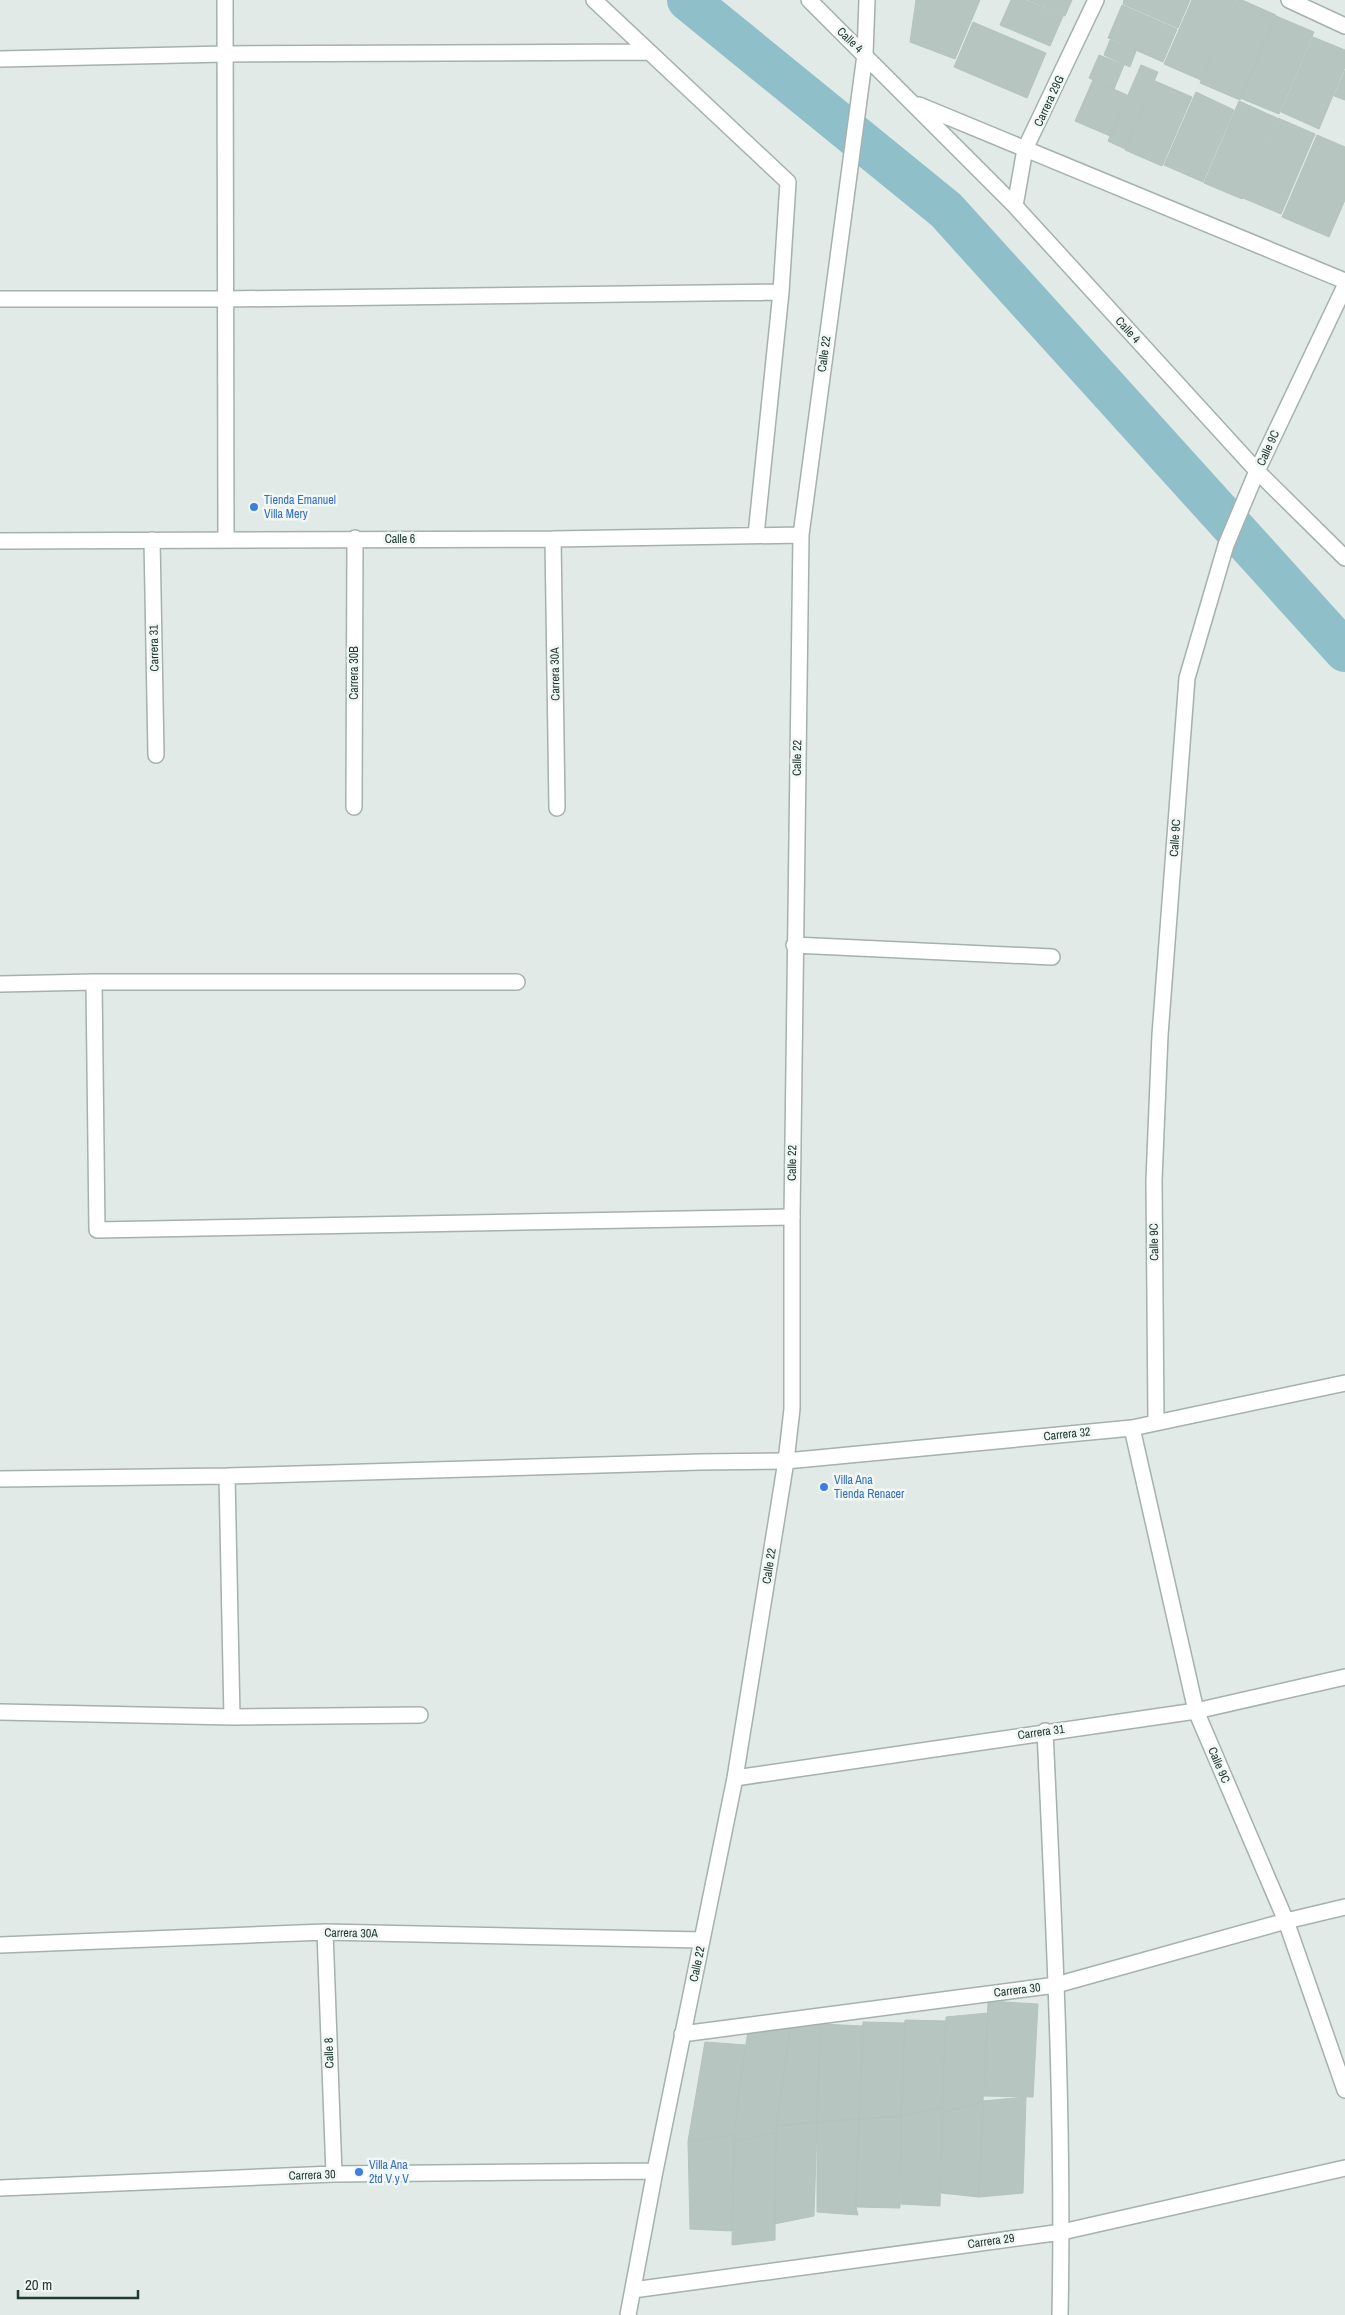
<svg xmlns="http://www.w3.org/2000/svg" width="1345" height="2315" viewBox="0 0 1345 2315" font-family="'Archivo Narrow',sans-serif">
  <style>
    .lines { fill: none; stroke-linecap: round; stroke-linejoin: round }
    .canal { stroke: #8fc0ca; stroke-width: 42 }
    .building { fill: #b7c5c0; stroke: #b4c3bd }
    .lane-casing { stroke: #a4b1ad; stroke-width: 18 }
    .street-casing { stroke: #a4b1ad; stroke-width: 18 }
    .lane { stroke: #fff; stroke-width: 15 }
    .street { stroke: #fff; stroke-width: 15 }
    .shop-dot { fill: #3f7fe0; stroke: #f1f7f4; stroke-width: 2 }
    .labels { text-anchor: middle; stroke-width: 5; stroke-linejoin: round; paint-order: stroke }
    .street-label { font-size: 12px; fill: #233934; stroke: #f1f7f4 }
    .shop-label { font-size: 12px; fill: #366cbe; stroke: #f1f7f4; text-anchor: start }
  </style>
  <rect width="100%" height="100%" fill="#e1eae6"/>
  <g class="lines">
    <path class="canal" d="M688,0L946,210L1345,651"/>
  </g>
  <path class="building" d="M916,0H980L955,59L910,42Z
    M1011,0H1025L1063,16L1050,46L1000,25Z
    M1028,0H1072L1065,16Z
    M1124,0H1190L1178,28L1123,4Z
    M1192,0H1235L1201,80L1164,64Z
    M1236,0H1242L1276,15L1240,100L1200,83Z
    M1122,5L1177,29L1163,62L1108,38Z
    M1276,16L1314,32L1279,114L1240,98Z
    M973,22L1046,53L1027,98L954,67Z
    M1313,37L1345,50V67L1319,129L1281,112Z
    M1110,40L1136,51L1130,67L1104,55Z
    M1099,55L1124,65L1114,89L1089,78Z
    M1141,65L1158,72L1125,149L1108,141Z
    M1345,70V100L1334,96Z
    M1093,80L1127,95L1110,136L1075,121Z
    M1155,81L1192,97L1162,166L1125,150Z
    M1196,92L1234,110L1203,182L1164,165Z
    M1239,101L1277,118L1242,199L1204,183Z
    M1278,118L1315,134L1281,214L1243,198Z
    M1317,135L1345,147V200L1329,237L1282,217Z
    M988,2001L1038,2004L1033,2097L984,2096Z
    M988,2013L983,2101L942,2113L946,2017Z
    M905,2020L946,2021L942,2108L901,2116Z
    M819,2022L821,2026L817,2122L776,2126L790,2030L788,2026Z
    M863,2022L905,2023L901,2116L859,2119Z
    M820,2024L863,2026L859,2119L817,2122Z
    M749,2025L788,2026L790,2030L776,2132L734,2142L741,2075Z
    M705,2042L745,2045L734,2135L688,2141Z
    M1026,2097L1023,2193L979,2197L983,2101Z
    M983,2101L979,2197L941,2193L942,2113Z
    M942,2108L940,2206L901,2204V2116Z
    M901,2116L900,2208L856,2207L859,2119Z
    M859,2119L856,2207L858,2215L817,2212V2122Z
    M817,2122L814,2216L774,2224L776,2126Z
    M776,2132L775,2240L732,2245L734,2142Z
    M734,2135L732,2231L690,2229L688,2141Z"/>
  <g class="lines">
    <g class="lane-casing">
      <path id="lane" d="M94,982L97,1230L792,1217
        M0,984L94,982H517
        M227,1476L232,1717
        M0,1479L227,1476L701,1462L786,1461
        M0,1712L232,1717L420,1715"/>
    </g>
    <g class="street-casing">
      <path id="street" d="M225,0L226,539
        M594,0L788,182L781,292L756,535
        M809,0L1015,206L1257,471L1345,558
        M1289,0L1345,26
        M0,59L225,54L649,52
        M919,105L1345,281
        M1015,206L1025,149L1096,0
        M0,299H226L781,292
        M553,539L557,808
        M152,540L156,755
        M0,541L553,539L801,535
        M354,807L355,538
        M794,945L1052,957
        M1156,1421L1154,1180L1160,1035L1187,678L1226,545L1257,471L1345,286
        M1132,1428L1196,1711L1286,1921L1345,2090
        M786,1461L1132,1428L1345,1383
        M1045,1731C1054,1926 1064,2120 1060,2315
        M735,1778L1196,1711L1345,1677
        M325,1932L334,2174
        M0,1945L325,1932L702,1940
        M682,2034L1056,1985L1286,1921L1345,1907
        M0,2188L334,2174L655,2171
        M633,2290L1062,2232L1345,2168
        M628,2315L655,2171L735,1778L786,1461L792,1409V1217L801,535L865,55L867,0"/>
    </g>
    <use href="#lane" class="lane"/>
    <use href="#street" class="street"/>
  </g>
  <g class="shop-dot">
    <circle cx="254" cy="507" r="5"/>
    <circle cx="824" cy="1487" r="5"/>
    <circle cx="359" cy="2172" r="5"/>
  </g>
  <g class="labels">
    <g class="street-label">
      <text transform="translate(850 40) rotate(44)" y="4">Calle 4</text>
      <text transform="translate(1049 101) rotate(-65)" y="4">Carrera 29G</text>
      <text transform="translate(1128 330) rotate(48)" y="4">Calle 4</text>
      <text transform="translate(824 354) rotate(-82)" y="4">Calle 22</text>
      <text transform="translate(1268 448) rotate(-65)" y="4">Calle 9C</text>
      <text x="400" y="543">Calle 6</text>
      <text transform="translate(154 648) rotate(-91)" y="4">Carrera 31</text>
      <text transform="translate(354 673) rotate(-90)" y="4">Carrera 30B</text>
      <text transform="translate(555 674) rotate(-91)" y="4">Carrera 30A</text>
      <text transform="translate(797 758) rotate(-89)" y="4">Calle 22</text>
      <text transform="translate(1175 838) rotate(-86)" y="4">Calle 9C</text>
      <text transform="translate(792 1163) rotate(-89)" y="4">Calle 22</text>
      <text transform="translate(1154 1242) rotate(-91)" y="4">Calle 9C</text>
      <text transform="translate(1067 1434) rotate(-6)" y="4">Carrera 32</text>
      <text transform="translate(769 1566) rotate(-81)" y="4">Calle 22</text>
      <text transform="translate(1041 1732) rotate(-8)" y="4">Carrera 31</text>
      <text transform="translate(1219 1765) rotate(67)" y="4">Calle 9C</text>
      <text transform="translate(351 1933) rotate(1)" y="4">Carrera 30A</text>
      <text transform="translate(697 1964) rotate(-78)" y="4">Calle 22</text>
      <text transform="translate(1017 1990) rotate(-7)" y="4">Carrera 30</text>
      <text transform="translate(329 2053) rotate(-92)" y="4">Calle 8</text>
      <text transform="translate(312 2175) rotate(-2)" y="4">Carrera 30</text>
      <text transform="translate(991 2241) rotate(-8)" y="4">Carrera 29</text>
    </g>
    <g class="shop-label">
      <text x="264" y="504">Tienda Emanuel<tspan x="264" dy="14">Villa Mery</tspan></text>
      <text x="834" y="1484">Villa Ana<tspan x="834" dy="14">Tienda Renacer</tspan></text>
      <text x="369" y="2169">Villa Ana<tspan x="369" dy="14">2td V y V</tspan></text>
    </g>
  </g>
  <path d="M18 2290v8h120v-8" fill="none" stroke="#233934" stroke-width="2.5"/>
  <text x="25" y="2290" font-size="15" fill="#233934" stroke="#f1f7f4" stroke-width="4" paint-order="stroke">20 m</text>
</svg>
